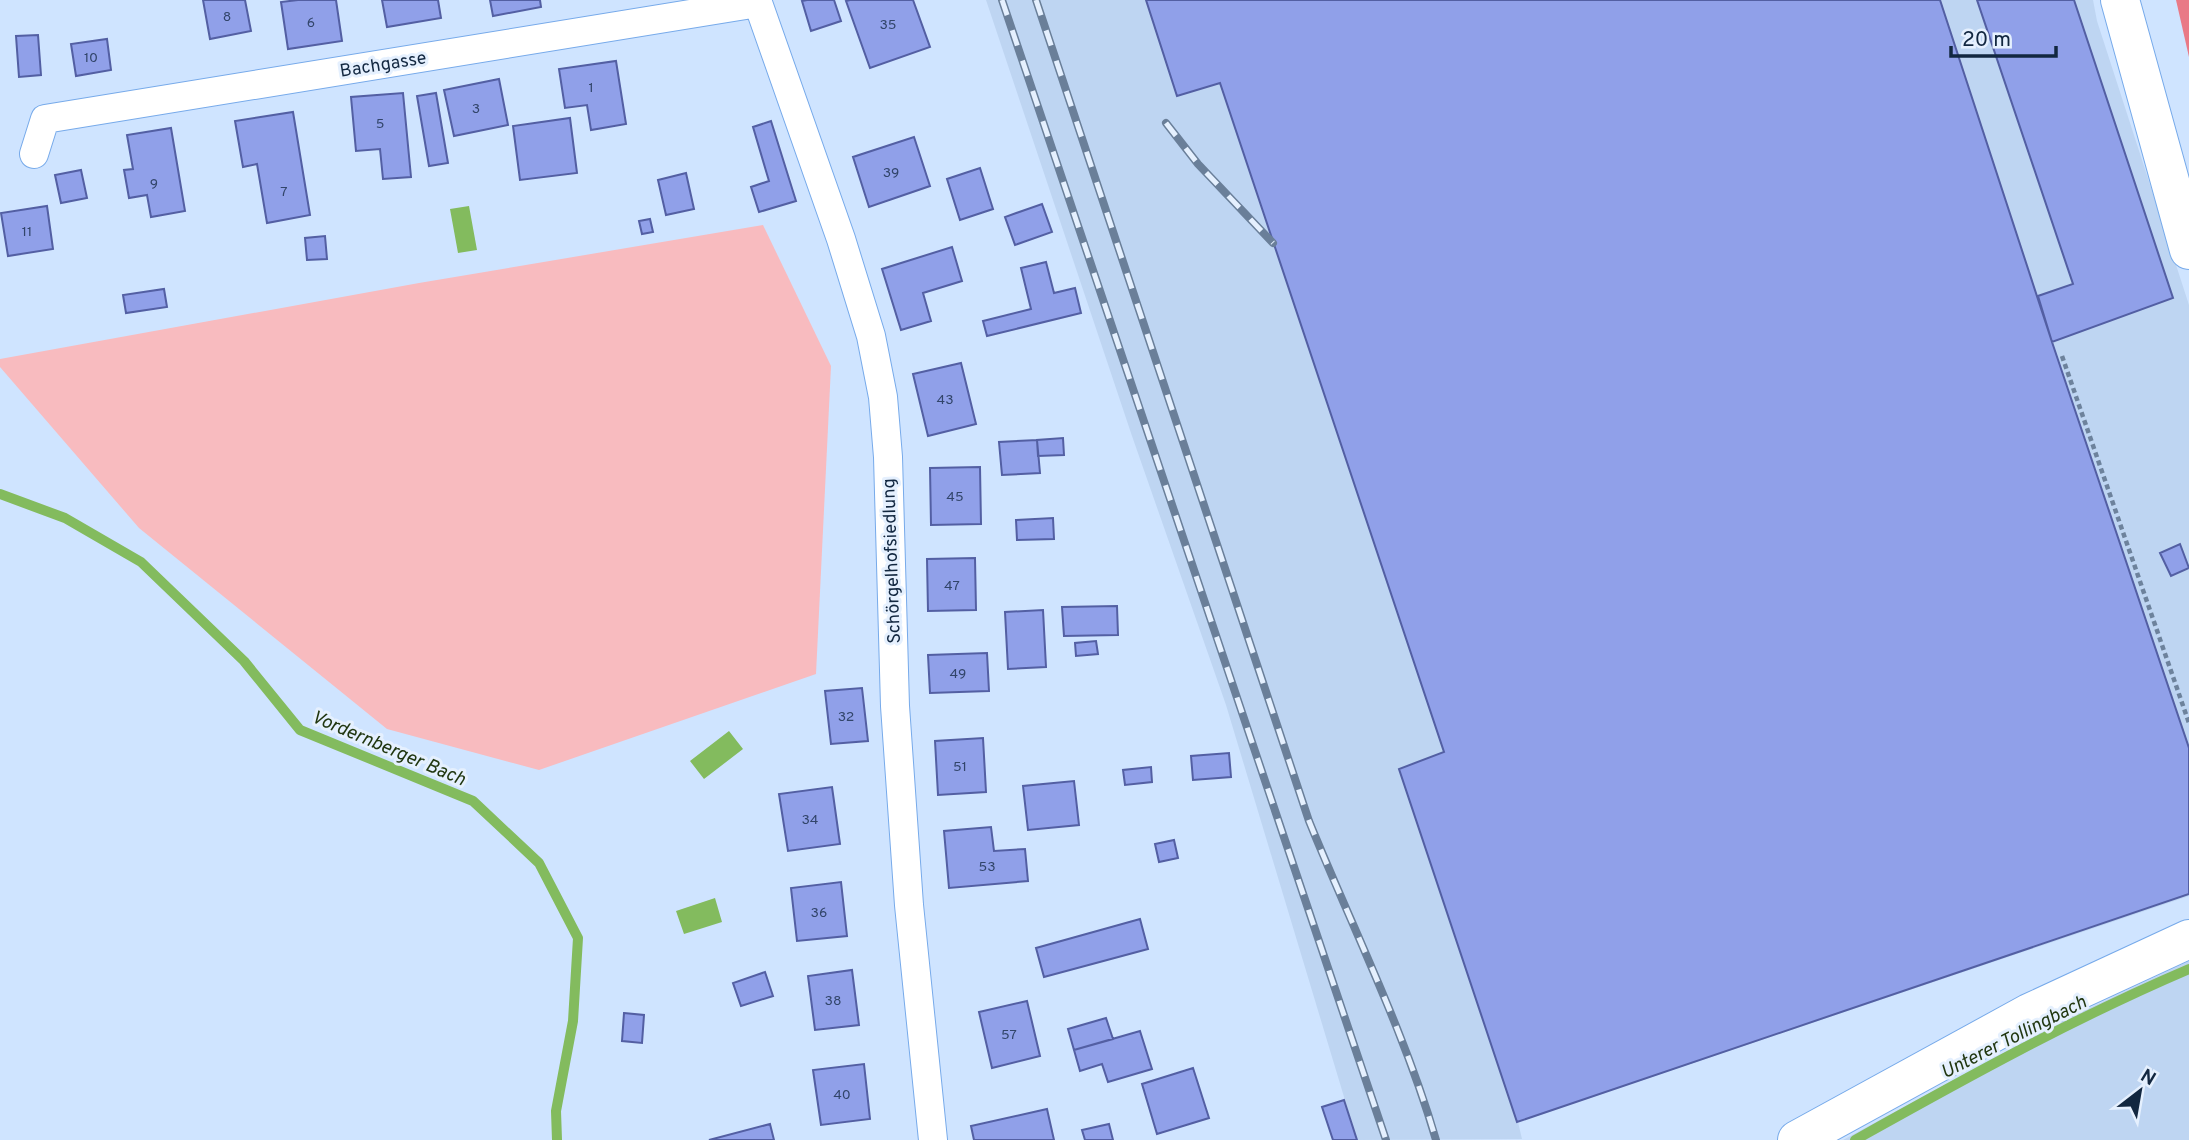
<svg xmlns="http://www.w3.org/2000/svg" width="2189" height="1140" viewBox="0 0 2189 1140" font-family="Overpass,sans-serif">
  <style>
    .built { fill: #bed5f2 }
    .green { fill: #f8bbbf }
    .forest { fill: #e97986 }
    .water { fill: #83bb5e }
    .lines { fill: none; stroke-linecap: round; stroke-linejoin: round }
    .stream { stroke: #83bb5e; stroke-width: 10 }
    .building { fill: #90a0e9; stroke: #535fa3; stroke-width: 2 }
    .minor-casing { stroke: #77aaea; stroke-width: 30 }
    .secondary-casing { stroke: #77aaea; stroke-width: 40 }
    .primary-casing { stroke: #77aaea; stroke-width: 40 }
    .path { stroke: #6d829c; stroke-width: 4.5; stroke-dasharray: 5 3.5; stroke-linecap: butt }
    .minor { stroke: #fff; stroke-width: 28 }
    .secondary { stroke: #fff; stroke-width: 38 }
    .primary { stroke: #fff; stroke-width: 38 }
    .rail-casing { stroke: #6a7f99; stroke-width: 8 }
    .rail { stroke: #e5f0fe; stroke-width: 5; stroke-dasharray: 16; stroke-linecap: butt }
    .labels { text-anchor: middle; stroke-width: 6; stroke-linejoin: round; paint-order: stroke }
    .number-label { font-size: 14px; fill: #32456a }
    .street-label { font-size: 18px; fill: #122740; stroke: #e5f0fe }
    .water-label { font-size: 19px; font-style: italic; fill: #213711; stroke: #e5f0fe }
  </style>
  <rect width="100%" height="100%" fill="#cfe4ff"/>
  <path class="built" d="M986,0H2093L2097,21L2189,305V896L1518,1122L1522,1139L1357,1140L1226,705L1132,436Z
    M2189,961V1140H1843L2060,1022Z"/>
  <path class="green" d="M763,225L831,366L816,674L539,770L387,729L139,528L0,367V359L419,283Z"/>
  <path class="forest" d="M2176,0H2189V57Z"/>
  <path class="water" d="M469,206L477,250L458,253L450,209Z
    M729,731L743,749L704,779L690,761Z
    M715,898L722,922L684,934L676,911Z"/>
  <g class="lines">
    <path class="stream" d="M0,494L65,518L141,562L244,661L300,730L473,801L539,863L578,938L573,1021L556,1111L557,1140
      M1855,1140C1964,1079 2074,1018 2189,969"/>
  </g>
  <path class="building" d="M203,0H245L251,31L210,39Z
    M298,0H336L342,41L288,49L281,2Z
    M382,0H438L441,18L387,27Z
    M490,0H540L541,7L493,16Z
    M807,0H834L841,21L811,31L802,1Z
    M850,0H913L930,47L870,68L846,1Z
    M1146,0H1940L2052,342L2189,748V894L1517,1122L1399,769L1444,752L1220,83L1177,96Z
    M1977,0H2074L2173,298L2052,342L2038,296L2073,284Z
    M38,35L41,75L19,77L16,36Z
    M107,39L111,70L76,76L71,44Z
    M616,61L626,124L591,130L587,105L565,108L559,69Z
    M499,79L508,125L454,136L444,90Z
    M403,93L411,177L383,179L380,149L356,151L351,97Z
    M436,93L448,163L429,166L417,96Z
    M293,112L310,215L267,223L257,164L243,167L235,121Z
    M570,118L577,173L520,180L513,126Z
    M771,121L796,201L759,212L751,187L769,181L753,127Z
    M171,128L185,211L151,217L147,195L129,198L124,170L133,169L127,135Z
    M914,137L930,186L869,207L853,157Z
    M980,168L993,209L960,220L947,179Z
    M81,170L87,198L61,203L55,175Z
    M686,173L694,209L666,215L658,180Z
    M1042,204L1052,232L1015,245L1005,217Z
    M47,206L53,249L8,256L1,213Z
    M650,219L653,232L642,234L639,221Z
    M325,236L327,259L307,260L305,238Z
    M952,247L962,281L923,293L931,321L901,330L882,269Z
    M1046,262L1054,293L1075,288L1081,313L987,336L983,321L1031,309L1021,268Z
    M164,289L167,307L126,313L123,295Z
    M961,363L976,424L928,436L913,374Z
    M1063,438L1064,455L1038,456L1037,440Z
    M1037,440L1040,473L1002,475L999,442Z
    M980,467L981,524L931,525L930,468Z
    M1053,518L1054,539L1017,540L1016,520Z
    M2180,544L2189,568L2171,576L2160,553Z
    M975,558L976,610L928,611L927,559Z
    M1117,606L1118,635L1064,636L1062,607Z
    M1043,610L1046,667L1008,669L1005,612Z
    M1096,641L1098,654L1076,656L1075,643Z
    M987,653L989,691L930,693L928,655Z
    M862,688L868,741L831,744L825,691Z
    M983,738L986,792L938,795L935,741Z
    M1229,753L1231,777L1193,780L1191,756Z
    M1151,767L1152,782L1125,785L1123,770Z
    M1074,781L1079,825L1028,830L1023,786Z
    M832,787L840,844L788,851L779,794Z
    M991,827L994,851L1025,849L1028,881L949,888L944,831Z
    M1174,840L1178,858L1159,862L1155,844Z
    M841,882L847,936L797,941L791,888Z
    M1140,919L1148,949L1044,977L1036,948Z
    M852,970L859,1025L815,1030L808,976Z
    M765,972L773,996L741,1006L733,983Z
    M1027,1001L1040,1056L992,1068L979,1012Z
    M624,1013L644,1015L642,1043L622,1041Z
    M1106,1018L1113,1039L1074,1050L1068,1029Z
    M1140,1031L1152,1069L1108,1082L1102,1064L1080,1071L1074,1050Z
    M864,1064L870,1119L821,1125L813,1070Z
    M1193,1068L1209,1118L1157,1134L1142,1084Z
    M1344,1100L1357,1140H1333L1322,1107Z
    M1047,1109L1054,1140H974L971,1126Z
    M770,1124L774,1140H709Z
    M1109,1124L1113,1140H1085L1082,1130Z"/>
  <g class="lines">
    <g class="minor-casing">
      <path id="minor" d="M757,0L841,239L871,336L883,397L888,457L895,706L909,905L933,1140
        M34,154L45,119L758,3"/>
    </g>
    <g class="secondary-casing">
      <path id="secondary" d="M1797,1140L2029,1013L2189,939"/>
    </g>
    <g class="primary-casing">
      <path id="primary" d="M2120,0L2189,250"/>
    </g>
    <path class="path" d="M2062,356L2189,723"/>
    <use href="#minor" class="minor"/>
    <use href="#secondary" class="secondary"/>
    <use href="#primary" class="primary"/>
    <g class="rail-casing">
      <path id="rail" d="M1002,0L1386,1140
        M1036,0L1309,821C1352,927 1404,1030 1436,1140
        M1166,123L1198,164L1273,243"/>
    </g>
    <use href="#rail" class="rail"/>
  </g>
  <g class="labels">
    <g class="number-label">
      <text x="227" y="21">8</text>
      <text x="311" y="27">6</text>
      <text x="888" y="29">35</text>
      <text x="91" y="62">10</text>
      <text x="591" y="92">1</text>
      <text x="476" y="113">3</text>
      <text x="380" y="128">5</text>
      <text x="891" y="177">39</text>
      <text x="154" y="188">9</text>
      <text x="284" y="196">7</text>
      <text x="27" y="236">11</text>
      <text x="945" y="404">43</text>
      <text x="955" y="501">45</text>
      <text x="952" y="590">47</text>
      <text x="958" y="678">49</text>
      <text x="846" y="721">32</text>
      <text x="960" y="771">51</text>
      <text x="810" y="824">34</text>
      <text x="987" y="871">53</text>
      <text x="819" y="917">36</text>
      <text x="833" y="1005">38</text>
      <text x="1009" y="1039">57</text>
      <text x="842" y="1099">40</text>
    </g>
    <g class="street-label">
      <text transform="translate(383 64) rotate(-9)" y="6">Bachgasse</text>
      <text transform="translate(891 561) rotate(-92)" y="6">Schörgelhofsiedlung</text>
    </g>
    <g class="water-label">
      <text transform="translate(389 747) rotate(23)" y="7">Vordernberger Bach</text>
      <text transform="translate(2013 1036) rotate(-27)" y="7">Unterer Tollingbach</text>
    </g>
  </g>
  <g transform="translate(2140 1091) rotate(31)" stroke="#e5f0fe" stroke-width="5" paint-order="stroke">
  <path d="M0-5L12 26L0 18L-12 26Z" fill="#122740"/>
  <text y="-10" font-size="19" font-weight="bold" text-anchor="middle" fill="#122740">N</text>
  </g>
  <path d="M1951 46v10h105v-10" fill="none" stroke="#122740" stroke-width="3.5"/>
  <text x="1962" y="46" font-size="21" fill="#122740" stroke="#e5f0fe" stroke-width="5" paint-order="stroke">20 m</text>
</svg>
